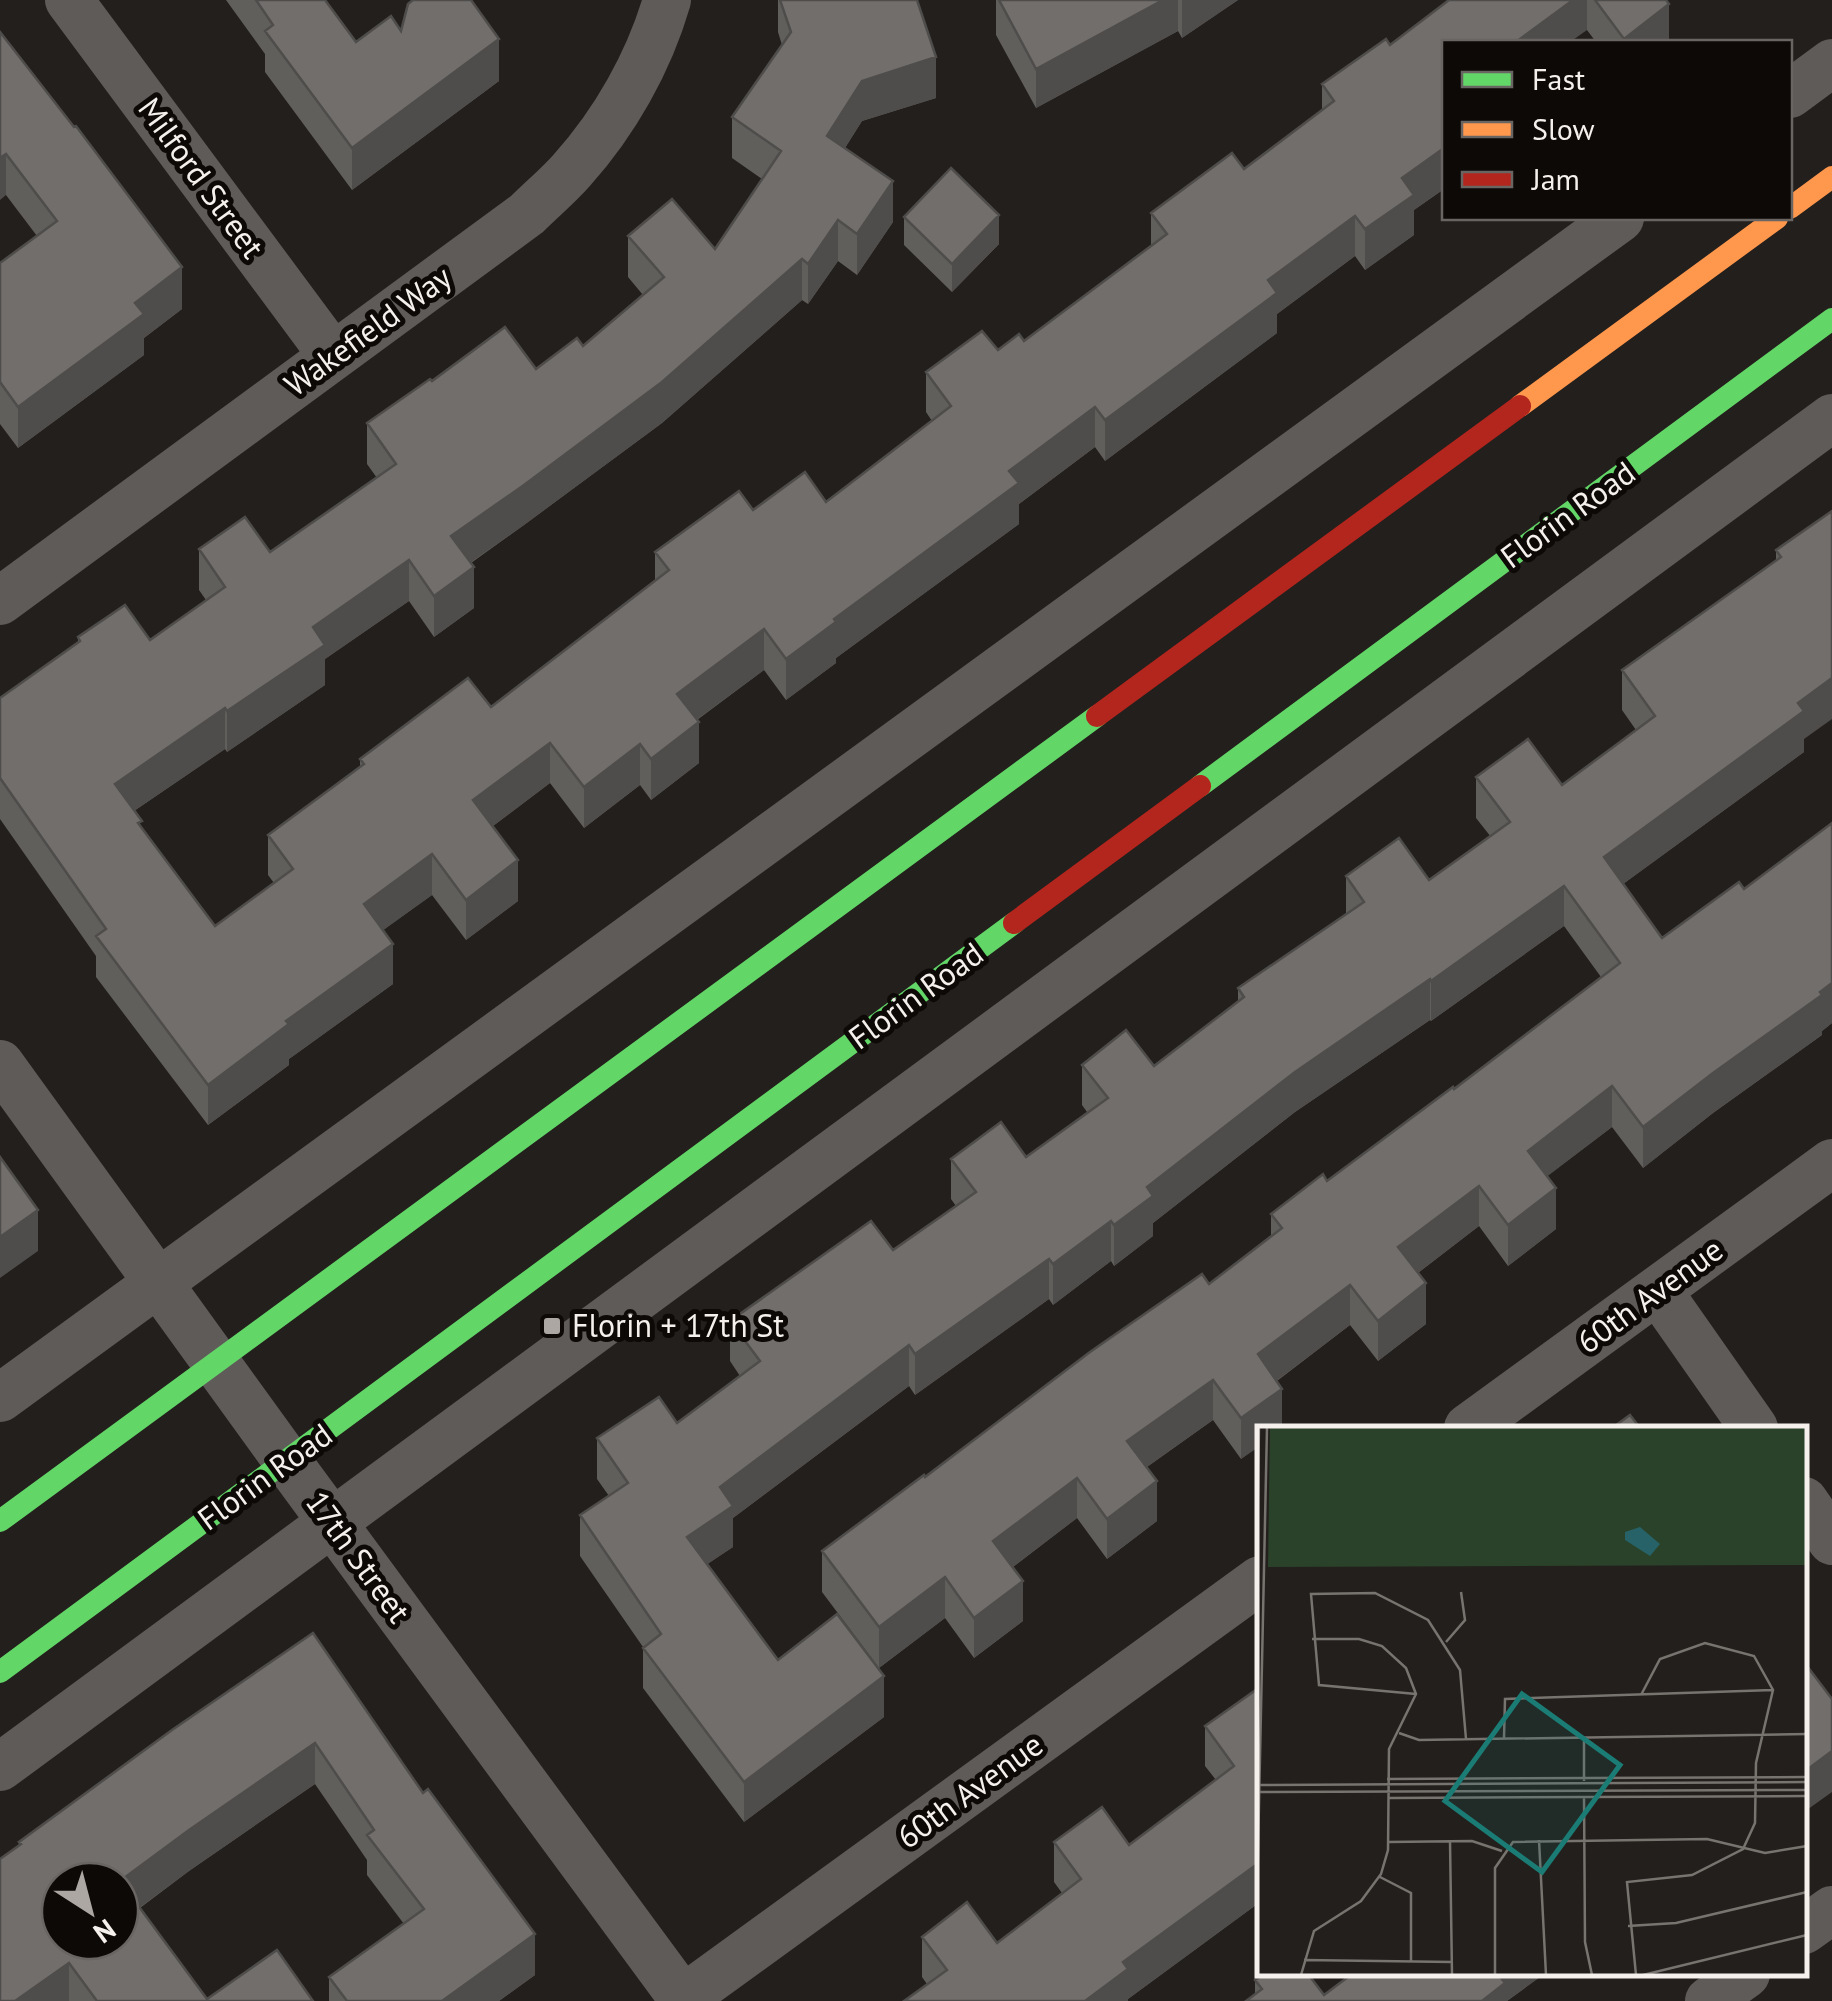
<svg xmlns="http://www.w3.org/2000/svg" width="1832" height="2001" viewBox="0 0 1832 2001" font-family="'PT Sans',sans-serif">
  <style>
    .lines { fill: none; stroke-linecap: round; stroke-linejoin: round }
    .street { stroke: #5e5b59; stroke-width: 48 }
    .fast { stroke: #63d668; stroke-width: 22 }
    .slow { stroke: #ff974d; stroke-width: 22 }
    .jam { stroke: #b3261e; stroke-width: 22 }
    .wall { fill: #615f5c }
    .shaded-wall { fill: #4f4d4b }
    .building { fill: #716e6b; stroke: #4f4d4b; stroke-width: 2.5; fill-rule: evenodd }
    .poi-dot { fill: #aca7a3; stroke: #0c0907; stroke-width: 4 }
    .labels { text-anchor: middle; stroke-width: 10; stroke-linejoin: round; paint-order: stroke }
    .street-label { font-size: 32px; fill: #f5f0ec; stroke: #0c0907 }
    .poi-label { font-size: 32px; fill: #f5f0ec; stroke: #0c0907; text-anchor: start }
    .inset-road { fill: none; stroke: #77736f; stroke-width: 2.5 }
    .view { fill: #1a7c74; fill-opacity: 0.15; stroke: #1a7c74; stroke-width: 5 }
    .inset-edge { fill: none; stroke: #f5f0ec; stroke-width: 5 }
  </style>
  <rect width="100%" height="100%" fill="#231f1c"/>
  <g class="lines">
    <path class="street" d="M69,0L333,356
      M1790,94L1832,63
      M0,601L527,214C542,199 558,186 572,170C615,122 649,62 667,0
      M0,1064L287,1461L683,1999
      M1658,1291L1754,1428
      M0,1398L1620,218
      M1468,1428L1832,1163
      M1804,1501L1832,1541
      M0,1767L1832,418
      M1804,1930L1832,1910
      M680,2001L1260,1580
      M1709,2001L1746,1974"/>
    <path class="fast" d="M1200,786L1832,319
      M0,1521L1097,716
      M0,1672L1014,923"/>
    <path class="slow" d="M1790,208L1832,177
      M1520,406L1777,218"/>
    <path class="jam" d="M1097,716L1520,406
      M1014,923L1200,786"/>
  </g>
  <path class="wall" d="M226,0H325L356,42L401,31L499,81L352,190L265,72V54Z
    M778,0H917L936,98L862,121L845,148L893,222L857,275L838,261L808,304L802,300L662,423L524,525L471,563L474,608L434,637L409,601L325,659V685L227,752L225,749L134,811L142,828L215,926L274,883L268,875V835L360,767V759L491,707L655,580V552L753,510L826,502L932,421L926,412V372L998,350L1024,341L1151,246V213L1244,169L1322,110V84L1390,45L1449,0H1666L1669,42H1596L1587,30L1444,42V189L1414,210V235L1365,270L1355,256L1277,314V333L1105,461L1095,447L1019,504V524L836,658V663L786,700L764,670L697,720L699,763L651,800L640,785L584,828L550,783L493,826L518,901L466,940L432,895L383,930L393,984L289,1059V1065L208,1125L96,977V956L0,819V698L78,642V637L150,640L206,600L199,590V549L270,552L377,478L367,464V423L432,381L536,369L583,346L643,295L628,277V236L715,249L762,179L732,158V117L782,45L778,32Z
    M996,0H1238L1182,38L1178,31L1036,108L996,35Z
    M0,32L182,309L144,338V355L18,448L0,424V263L37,236L6,195Z
    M904,217L999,244L952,292L904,245Z
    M1832,511L1804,739V752L1623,884L1662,938L1744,889L1832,823V1023L1822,1031V1035L1713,1113L1643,1168L1612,1127L1547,1176L1556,1229L1508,1266L1479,1226L1418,1273L1426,1324L1378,1361L1350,1325L1277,1381L1282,1428L1241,1459L1213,1420L1147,1467L1157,1521L1107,1559L1077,1518L1013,1567L1023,1621L974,1658L945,1618L879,1668L822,1592V1551L925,1477L1209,1284L1271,1236V1214L1327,1181L1454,1089L1601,977L1564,926L1431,1021L1430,1020L1295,1112L1153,1223V1236L1114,1266L1111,1261L1053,1305L1049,1299L915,1395L909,1386L733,1518V1547L707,1564L778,1660L884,1717L744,1822L643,1688V1647L580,1556V1515L609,1496L597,1479V1438L677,1423L740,1376L730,1361V1321L893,1250L956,1206L951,1199V1159L1026,1157L1087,1112L1082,1105V1065L1154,1066L1238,1001V988L1346,914V876L1429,880L1491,837L1476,818V777L1562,785L1636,730L1622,710V670L1776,560V550Z
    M313,1633L535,1975L499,2001H329V1977L404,1924L367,1875V1860L315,1784L189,1871L140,1908L207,1999L313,2001H0L19,1842Z
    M1260,1687V1902L1128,1999V2001L927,1984L922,1977V1937L997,1943L1062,1893L1054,1882V1842L1129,1845L1216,1780L1205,1766V1726Z
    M1544,1974L1507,2001H1246L1255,1994V1980L1324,1995Z"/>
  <path class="shaded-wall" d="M1163,0H1178V31L1036,108V69Z
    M1182,0H1238L1182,38Z
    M1573,0H1587V30L1570,42H1516Z
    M1669,4V42H1624V39Z
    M499,39V81L352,190V148Z
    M936,57V98L862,121L827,176V136L862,81Z
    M1444,148V189L1414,210V235L1365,270V229L1402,178Z
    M6,154V195L0,200V158Z
    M893,181V222L857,275V234Z
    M999,215V244L952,292V264Z
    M1355,216V256L1277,314V333L1105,461V420L1268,280Z
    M838,220V261L808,304V264Z
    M802,259V300L662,423L524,525L451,576V536Z
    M182,267V309L144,338V355L18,448V407L135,303Z
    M1095,407V447L1019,504V524L836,658V663L786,700V659L1009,471Z
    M409,560V601L325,659V685L227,752V711L313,627Z
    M474,567V608L434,637V596Z
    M764,629V670L677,734V694Z
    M1832,678V719L1804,739V752L1604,898V857L1798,703Z
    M225,708V749L115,824V784Z
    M699,722V763L651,800V759Z
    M550,743V783L473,841V800Z
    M640,744V785L584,828V787Z
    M432,854V895L364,944V904Z
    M518,860V901L466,940V900Z
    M1564,886V926L1431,1021V981Z
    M393,944V984L289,1059V1065L208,1125V1085L286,1021Z
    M1430,979V1020L1295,1112L1153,1223V1236L1114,1266V1225L1147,1187L1295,1072Z
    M1832,983V1023L1822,1031V1035L1713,1113L1643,1168V1127Z
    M1612,1086V1127L1528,1191V1151Z
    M1479,1186V1226L1398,1288V1247Z
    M1556,1188V1229L1508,1266V1225Z
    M38,1210V1251L0,1278V1237Z
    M1111,1221V1261L1053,1305V1264Z
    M1049,1259V1299L915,1395V1354Z
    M1426,1283V1324L1378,1361V1321Z
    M1350,1285V1325L1258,1395V1354Z
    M909,1345V1386L733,1518V1547L687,1578V1537L720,1487Z
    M1213,1380V1420L1127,1481V1441Z
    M1282,1389V1428H1260V1446L1241,1459V1418Z
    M1077,1478V1518L993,1582V1541Z
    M1157,1481V1521L1107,1559V1519Z
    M945,1577V1618L879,1668V1627Z
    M1023,1581V1621L974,1658V1618Z
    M884,1676V1717L744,1822V1782Z
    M315,1743V1784L189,1871L120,1922V1881L189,1830Z
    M1832,1751V1792L1804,1812V1772Z
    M1260,1862V1902L1128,1999V2001H1085L1123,1962Z
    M535,1934V1975L499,2001H442Z
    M69,1963V2001H15Z
    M1494,1974H1544L1507,2001H1482Z"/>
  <path class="building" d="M256,0H325L356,42L391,16L401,31L408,4L413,0H471L499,39L352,148L265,31L273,25Z
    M780,0H917L936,57L862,81L827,136L893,181L857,234L838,220L808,264L802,259L662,382L524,485L451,536L474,567L434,596L409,560L313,627L325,645L227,711L225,708L115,784L142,821L138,823L215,926L293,869L268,835L364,764L360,759L468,678L491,707L669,570L655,552L739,491L753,510L805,472L826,502L951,406L926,372L982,331L998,350L1019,334L1024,341L1167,234L1151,213L1232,153L1244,169L1334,101L1322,84L1386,39L1390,45L1449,0H1573L1516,42H1444V148L1402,178L1414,195L1365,229L1355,216L1268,280L1277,293L1105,420L1095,407L1009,471L1019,483L834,619L836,622L786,659L764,629L677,694L699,722L651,759L640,744L584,787L550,743L473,800L518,860L466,900L432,854L364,904L393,944L286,1021L289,1024L208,1085L96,936L106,929L0,778V698L80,641L78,637L125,605L150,640L225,587L199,549L245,517L270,552L396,464L367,423L430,379L432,381L505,327L536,369L577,338L583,346L664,277L628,236L672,199L715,249L781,151L732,117L791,32Z
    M999,0H1163L1036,69Z
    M1595,0H1666L1669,4L1624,39Z
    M0,32L74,127L76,126L182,267L135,303L144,314L18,407L0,382V263L57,221L6,154L0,158Z
    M951,168L999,215L952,264L904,217Z
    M1832,511V678L1798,703L1804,711L1604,857L1662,938L1739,882L1744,889L1832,823V983L1820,992L1822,995L1713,1073L1643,1127L1612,1086L1528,1151L1556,1188L1508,1225L1479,1186L1398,1247L1426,1283L1378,1321L1350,1285L1258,1354L1282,1389L1241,1418L1213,1380L1127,1441L1157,1481L1107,1519L1077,1478L993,1541L1023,1581L974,1618L945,1577L879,1627L822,1551L924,1475L925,1477L1090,1352L1202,1274L1209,1284L1282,1228L1271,1214L1323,1174L1327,1181L1453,1087L1454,1089L1620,963L1564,886L1431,981L1430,979L1295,1072L1147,1187L1153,1196L1114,1225L1111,1221L1053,1264L1049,1259L915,1354L909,1345L720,1487L733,1506L687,1537L778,1660L837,1614L884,1676L744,1782L643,1648L661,1634L580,1515L628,1483L597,1438L659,1397L677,1423L760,1361L730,1321L871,1221L893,1250L976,1192L951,1159L1001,1122L1026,1157L1108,1098L1082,1065L1126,1030L1154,1066L1244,997L1238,988L1364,902L1346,876L1399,838L1429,880L1510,822L1476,777L1528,739L1562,785L1655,716L1622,670L1781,557L1776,550Z
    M0,1157L38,1210L0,1237Z
    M1630,1415L1640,1428H1612Z
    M313,1633L423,1793L428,1789L535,1934L442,2001H347L329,1977L424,1909L367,1835L374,1830L315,1743L189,1830L120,1881L207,1999L277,1950L313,2001H97L69,1963L15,2001H0V1859L21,1844L19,1842L172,1730ZM60,1881H120V1941H60Z
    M1804,1662L1832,1699V1751L1804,1772Z
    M1260,1687V1862L1123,1962L1128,1969L1085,2001H904L947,1970L922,1937L967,1902L997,1943L1081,1879L1054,1842L1102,1807L1129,1845L1234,1766L1205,1726Z
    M1264,1974H1308L1324,1995L1352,1974H1498L1505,1983L1482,2001H1246L1262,1989L1255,1980Z"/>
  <rect class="poi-dot" x="542" y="1316" width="20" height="20" rx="5"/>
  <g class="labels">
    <g class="street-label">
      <text transform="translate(201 178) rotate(54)" y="11">Milford Street</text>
      <text transform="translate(368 331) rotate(-36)" y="11">Wakefield Way</text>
      <text transform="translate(1568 515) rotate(-36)" y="11">Florin Road</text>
      <text transform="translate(916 996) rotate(-36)" y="11">Florin Road</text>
      <text transform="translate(1650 1296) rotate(-36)" y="11">60th Avenue</text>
      <text transform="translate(265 1477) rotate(-36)" y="11">Florin Road</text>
      <text transform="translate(358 1557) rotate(54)" y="11">17th Street</text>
      <text transform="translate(970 1791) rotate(-36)" y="11">60th Avenue</text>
    </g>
    <g class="poi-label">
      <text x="572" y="1337">Florin + 17th St</text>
    </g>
  </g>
  <g transform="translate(1257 1426)">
    <rect width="550" height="550" fill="#231f1c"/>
    <path d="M13,1H550V139L11,141Z" fill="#2a4229"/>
    <path d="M383,101L403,118L393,130L368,114V106Z" fill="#266267"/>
    <path class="inset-road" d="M0,127L2,1M189,216L208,194L204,166M159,268L62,259L54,168L118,167L171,194L203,244L209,313M142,307L162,314L550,308M247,312L248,273L516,264M327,313V355M130,353L550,351M0,359L550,356M0,366L550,364M327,371L328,516L335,549M131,372L550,370M282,414L289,549M193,415L195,549M131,416L215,415L245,425M123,451L154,467V535M0,473L10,1M371,500L419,497L550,466M47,534L195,536M44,549L57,505L104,475L124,448L131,424L132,323L159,268L149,242L125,220L102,213H55M238,549V442L256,416L450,413L508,427L550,420M379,549L370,456L435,449L486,423L498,397L499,337L516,264L497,230L448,217L403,233L384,269M386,549L550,509"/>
    <path class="view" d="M265,268L363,339L285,446L188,375Z"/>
    <rect width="550" height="550" class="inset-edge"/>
  </g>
  <rect x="1442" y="40" width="350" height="180" fill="#0c0907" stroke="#696563" stroke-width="2.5"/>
  <rect x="1462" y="72" width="50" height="15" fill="#63d668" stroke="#696563" stroke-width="2.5"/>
  <text x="1532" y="90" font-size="30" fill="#f5f0ec">Fast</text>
  <rect x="1462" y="122" width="50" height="15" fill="#ff974d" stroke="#696563" stroke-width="2.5"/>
  <text x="1532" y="140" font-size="30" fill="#f5f0ec">Slow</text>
  <rect x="1462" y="172" width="50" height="15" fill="#b3261e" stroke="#696563" stroke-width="2.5"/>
  <text x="1532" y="190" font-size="30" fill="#f5f0ec">Jam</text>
  <g transform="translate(90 1911) rotate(144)"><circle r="48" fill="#0c0907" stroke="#696563" stroke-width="2.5"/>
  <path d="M0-8L18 38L0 25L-18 38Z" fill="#aca7a3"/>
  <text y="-15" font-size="28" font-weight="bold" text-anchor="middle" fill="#f5f0ec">N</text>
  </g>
</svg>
